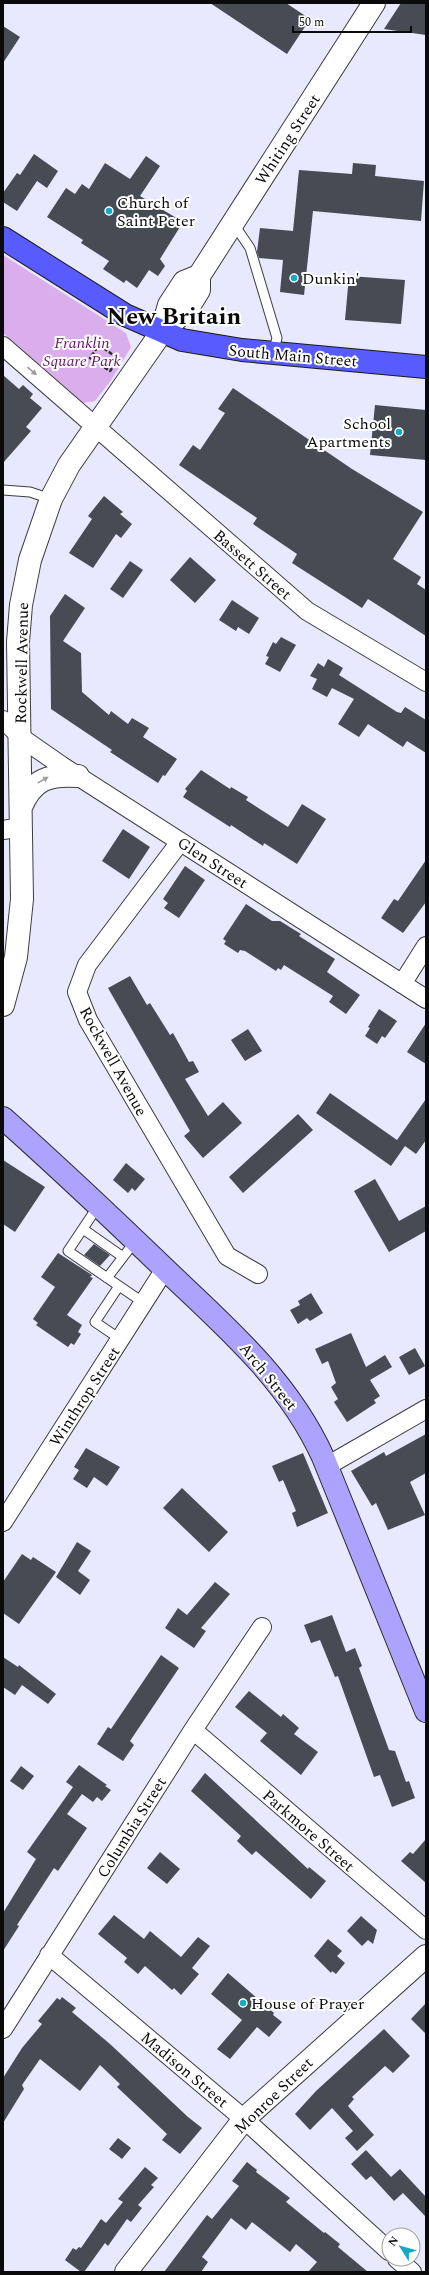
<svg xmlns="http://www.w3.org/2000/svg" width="429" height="2275" viewBox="0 0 429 2275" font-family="Spectral,serif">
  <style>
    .green { fill: #daaeed }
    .building { fill: #464b54 }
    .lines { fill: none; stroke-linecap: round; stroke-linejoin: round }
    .service-casing { stroke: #3d3d3d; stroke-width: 11 }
    .minor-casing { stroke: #3d3d3d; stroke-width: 20 }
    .tertiary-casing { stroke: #3d3d3d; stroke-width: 24 }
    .secondary-casing { stroke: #2c2c2c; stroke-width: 24 }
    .primary-casing { stroke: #1b1b1b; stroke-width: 24 }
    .path { stroke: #2c2c2c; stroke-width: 2.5; stroke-dasharray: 4 2; stroke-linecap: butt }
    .service { stroke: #fff; stroke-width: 9 }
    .minor { stroke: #fff; stroke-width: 18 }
    .tertiary { stroke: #fff; stroke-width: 22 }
    .secondary { stroke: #aca3ff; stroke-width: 22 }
    .primary { stroke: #585cff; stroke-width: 22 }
    .oneway { fill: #9d9d9d }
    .poi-dot { fill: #16a9c6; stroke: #fff; stroke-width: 1.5 }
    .labels { text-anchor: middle; stroke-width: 4; stroke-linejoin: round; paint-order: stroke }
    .street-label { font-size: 16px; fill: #0a0a0a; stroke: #fff }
    .poi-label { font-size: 16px; fill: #0a0a0a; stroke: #fff; text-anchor: start }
    .park-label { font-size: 16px; font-style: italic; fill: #671666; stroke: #fff }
    .town-label { font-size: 24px; font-weight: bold; fill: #0a0a0a; stroke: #fff }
  </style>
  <rect width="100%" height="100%" fill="#e8e8ff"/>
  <path class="green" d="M3,255L126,333L131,347L112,379L95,401L83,403L3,333Z"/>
  <path class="building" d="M210,3H286L310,19L287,54Z
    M401,3H426V35L384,29Z
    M3,26L20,37L3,63Z
    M34,154L58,171L47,188L37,181L17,211L3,202V193L17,173L20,175Z
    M146,156L160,166L140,196L183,222L160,259L165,266L158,276L149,270L137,288L126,280L124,283L103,269L109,261L81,243L83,240L47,217L66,188L75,194L82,184L89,189L105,163L130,179Z
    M353,163L376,165L375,176L424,181L421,221L313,211L304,295L280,292L283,260L259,258L257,252L260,228L293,231L299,170L352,174Z
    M349,276L405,280L401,324L345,320Z
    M3,375L19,389L23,385L33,394L30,398L42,408L26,427L31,431L3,463Z
    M233,388L352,469L423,512L393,559L421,577L417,584L426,590V636L368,599L362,608L292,563L297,554L253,524L257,518L179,465L193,445L200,450L225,413L218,409Z
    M375,405L426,410V460L370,455Z
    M104,496L123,512L120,514L132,524L121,538L116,534L93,568L69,553L92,519L88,516Z
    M190,557L216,580L195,603L170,580Z
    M130,561L143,570L123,598L110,589Z
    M65,594L85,608L63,641L81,653L82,692L109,715L111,711L128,724L132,718L149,728L143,737L177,759L165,776L163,775L158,783L110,752L112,750L51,709L50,616Z
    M232,600L259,618L249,634L238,627L236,631L219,620Z
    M281,637L296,645L280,672L265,664L269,657L266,656L273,642L276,644Z
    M328,659L343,668L339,675L397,712L401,713L405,707L426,720V753L407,741L403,747L368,724L359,737L338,724L354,699L332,688L327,697L312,689L317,679L310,676L318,663L324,667Z
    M201,770L230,789L231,787L248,797L246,800L288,827L302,804L326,819L297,864L264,843L263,846L231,825L230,827L183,797L187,791L185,789Z
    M123,829L150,847L129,879L102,861Z
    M426,860V902L403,933L381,918L394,899L398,901Z
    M185,866L205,880L179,918L164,908L168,903L163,899Z
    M246,904L272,921H280L301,934L299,936L335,959L327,972L360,995L346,1014L329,1002L333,996L284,965L281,970L278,968L276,971L245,951L240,950L238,953L224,944L226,941L223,939Z
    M130,976L147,1005L150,1003L170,1035L173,1033L189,1062L193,1061L199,1072L185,1079L208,1116L223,1102L242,1123L203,1158L184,1136L190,1131L108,988Z
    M379,1009L397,1021L385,1038L382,1036L377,1044L365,1036L370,1028L368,1027Z
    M426,1023V1064L407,1052Z
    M248,1029L262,1051L245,1061L231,1040Z
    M330,1093L397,1140L426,1099V1140L416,1154L405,1146L391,1166L316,1113Z
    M298,1114L313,1130L243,1193L229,1177Z
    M3,1160L45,1187L15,1232L3,1224Z
    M126,1163L145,1179L135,1191L132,1188L128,1193L113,1180Z
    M375,1179L399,1221L426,1206V1231L389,1252L354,1191Z
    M94,1244L110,1255L100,1266L84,1255Z
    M58,1253L92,1275L90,1277L93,1278L67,1315L82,1325L78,1332L81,1334L74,1345L71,1343L68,1347L36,1325L38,1323L33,1319L55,1287L41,1277Z
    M311,1293L323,1313L310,1321L307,1318L298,1324L290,1310L300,1305L298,1301Z
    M351,1333L366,1367L385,1355L392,1367L370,1380L380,1396L374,1400L376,1403L347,1422L334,1402L338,1399L331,1387L336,1383L328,1361L322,1364L315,1349Z
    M415,1348L425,1366L409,1375L399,1357Z
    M426,1434V1473L410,1482L425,1515L388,1530L376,1503L372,1506L351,1471L384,1452L386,1456Z
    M86,1448L120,1467L107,1486L94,1477L87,1488L73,1479L79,1470L74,1467Z
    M303,1453L328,1513L297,1527L292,1513L296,1511L283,1480L279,1482L272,1466Z
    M182,1488L228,1532L209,1552L163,1508Z
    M77,1542L91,1551L78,1571L90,1580L80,1595L56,1577Z
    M22,1554L31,1560L33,1557L56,1572L19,1624L3,1613V1582Z
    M215,1582L230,1594L201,1628L206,1631L194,1648L165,1628L178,1608L187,1615Z
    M332,1615L346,1652L355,1648L362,1666L359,1668L389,1750L395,1751L406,1782L409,1781L415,1798L392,1807L380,1775L374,1777L338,1676L335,1677L320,1640L311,1643L304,1625Z
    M161,1655L179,1668L130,1741L134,1745L123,1761L97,1744L108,1727L111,1729Z
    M3,1657L18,1667L19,1665L56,1694L48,1704L22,1685L15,1695L3,1687Z
    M249,1691L281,1717L283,1714L299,1728L294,1734L318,1752L301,1775L260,1741L267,1733L235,1707Z
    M79,1765L107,1785L105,1786L111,1790L102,1801L97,1797L93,1802L82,1794L67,1814L87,1828L58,1871L54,1868L17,1925L19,1926L3,1951V1913L36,1859L27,1852L73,1787L66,1782Z
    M21,1766L34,1776L23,1790L10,1781Z
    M205,1773L308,1869L309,1867L326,1881L311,1899L256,1851L252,1855L237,1841L241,1836L191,1791Z
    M426,1839V1883L401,1861L410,1852L413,1854Z
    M160,1852L180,1869L167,1884L147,1868Z
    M114,1915L144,1939L150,1931L181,1957L198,1937L210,1946L192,1968L199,1974L181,1995L174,1988L172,1990L145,1966L138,1974L124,1962L127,1958L98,1934Z
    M361,1916L377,1930L373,1944L368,1940L362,1946L347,1931Z
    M328,1939L342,1951L337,1956L345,1963L336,1974L332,1971L331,1973L314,1956Z
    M228,1973L274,2013L273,2015L282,2022L269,2037L257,2027L230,2059L217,2049L242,2020L211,1994Z
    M62,1997L76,2008L72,2012L110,2044L188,2117L202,2128L180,2154L162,2140L167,2134L117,2087L120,2084L100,2065L80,2091L40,2059L22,2085L24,2089L3,2123V2078L22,2048L42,2024L38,2021L57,1998L60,2000Z
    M426,2003V2034L411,2019Z
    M384,2029L410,2056L393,2073L385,2066L352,2097L354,2099L348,2106L374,2135L357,2151L345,2138L353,2131L332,2108L310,2130L295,2114L316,2091Z
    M118,2138L131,2148L122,2159L109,2149Z
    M366,2150L391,2177L400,2169L426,2197V2217L403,2193L394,2201L371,2176L366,2180L351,2164Z
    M247,2162L257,2170L256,2172L290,2198L286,2202L324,2233L325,2232L340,2244L338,2247L368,2272H308L317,2262L296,2244L290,2252L252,2222L246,2230L231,2218L202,2257L208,2262L201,2272H164L207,2215L212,2219L239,2186L232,2181Z
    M145,2167L158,2178L151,2185L154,2187L138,2205L142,2208L131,2222L127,2219L108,2246L105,2243L84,2272H81L65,2260L73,2248L76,2250L79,2247L81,2248L101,2219L106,2223L123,2202L118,2199Z"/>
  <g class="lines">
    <g class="service-casing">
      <path id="service" d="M233,223L250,248L277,338L273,353
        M3,490L30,492L51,499
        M98,1206L68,1251L144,1303
        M83,1229L123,1257
        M107,1278L136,1240
        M119,1286L95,1322L120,1339"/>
    </g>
    <g class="minor-casing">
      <path id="minor" d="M3,346L307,611L426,682
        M3,720L26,741L62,766L426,999
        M3,830L22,827
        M180,842L87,965L77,992L88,1020L227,1256L258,1274
        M402,984L426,946
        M327,1466L426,1409
        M3,1522L165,1269
        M193,1730L426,1930
        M49,1955L244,2119L389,2251
        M3,2029L193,1730L262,1627
        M397,2259L412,2272"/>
    </g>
    <g class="tertiary-casing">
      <path id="tertiary" d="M161,333L169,305L184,282L199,276
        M21,807C33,779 49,774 78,776
        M3,1005L16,957L22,899L18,642L21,605L30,560L51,499L69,465L161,333L188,308L199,290V276L374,3
        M126,2272L244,2119L426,1956"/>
    </g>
    <g class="secondary-casing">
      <path id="secondary" d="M3,1118C59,1168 113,1219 167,1271C226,1327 288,1380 323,1457L426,1711"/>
    </g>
    <g class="primary-casing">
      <path id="primary" d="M3,238L125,315L182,340L242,350L426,367"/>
    </g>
    <path class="path" d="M99,345L119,359L110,371L90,358Z"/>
    <use href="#service" class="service"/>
    <use href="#minor" class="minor"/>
    <use href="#tertiary" class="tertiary"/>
    <use href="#secondary" class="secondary"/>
    <use href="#primary" class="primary"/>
  </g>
  <defs><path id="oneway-solid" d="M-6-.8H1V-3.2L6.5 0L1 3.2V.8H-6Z"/></defs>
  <g class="oneway">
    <use href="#oneway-solid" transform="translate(32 371) rotate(41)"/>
    <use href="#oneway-solid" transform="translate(43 780) rotate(-29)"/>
  </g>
  <g class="poi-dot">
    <circle cx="109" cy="211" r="4"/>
    <circle cx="294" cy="278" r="4"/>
    <circle cx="399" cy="432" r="4"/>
    <circle cx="243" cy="2003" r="4"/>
  </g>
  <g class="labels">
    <g class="street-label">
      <text transform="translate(287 139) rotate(-57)" y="6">Whiting Street</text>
      <text transform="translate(293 355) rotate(5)" y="6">South Main Street</text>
      <text transform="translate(253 564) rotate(41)" y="6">Bassett Street</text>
      <text transform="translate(21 663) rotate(-89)" y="6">Rockwell Avenue</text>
      <text transform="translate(213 862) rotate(33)" y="6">Glen Street</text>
      <text transform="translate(114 1061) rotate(61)" y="6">Rockwell Avenue</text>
      <text transform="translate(269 1376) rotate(51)" y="6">Arch Street</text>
      <text transform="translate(84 1396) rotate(-57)" y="6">Winthrop Street</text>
      <text transform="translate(131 1827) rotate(-58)" y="6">Columbia Street</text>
      <text transform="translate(309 1830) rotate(41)" y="6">Parkmore Street</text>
      <text transform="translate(185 2069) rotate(40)" y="6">Madison Street</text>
      <text transform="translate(273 2095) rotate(-44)" y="6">Monroe Street</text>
    </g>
    <g class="poi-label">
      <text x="117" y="208">Church of<tspan x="117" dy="18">Saint Peter</tspan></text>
      <text x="302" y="284">Dunkin'</text>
      <text x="391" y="429" text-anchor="end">School<tspan x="391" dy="18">Apartments</tspan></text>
      <text x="251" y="2009">House of Prayer</text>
    </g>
    <g class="park-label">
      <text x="82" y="348">Franklin<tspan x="82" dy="18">Square Park</tspan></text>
    </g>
    <g class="town-label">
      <text x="174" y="324">New Britain</text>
    </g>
  </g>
  <rect width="429" height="2275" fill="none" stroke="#0a0a0a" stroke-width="8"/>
  <g transform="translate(401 2247) rotate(307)"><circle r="19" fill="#ffffff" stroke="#9d9d9d"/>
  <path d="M0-3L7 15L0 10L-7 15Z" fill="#16a9c6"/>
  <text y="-6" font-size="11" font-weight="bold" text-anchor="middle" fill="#0a0a0a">N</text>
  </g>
  <path d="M293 26v6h118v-6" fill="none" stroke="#0a0a0a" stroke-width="2"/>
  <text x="299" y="26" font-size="12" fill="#0a0a0a" stroke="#ffffff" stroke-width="3" paint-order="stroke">50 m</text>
</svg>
